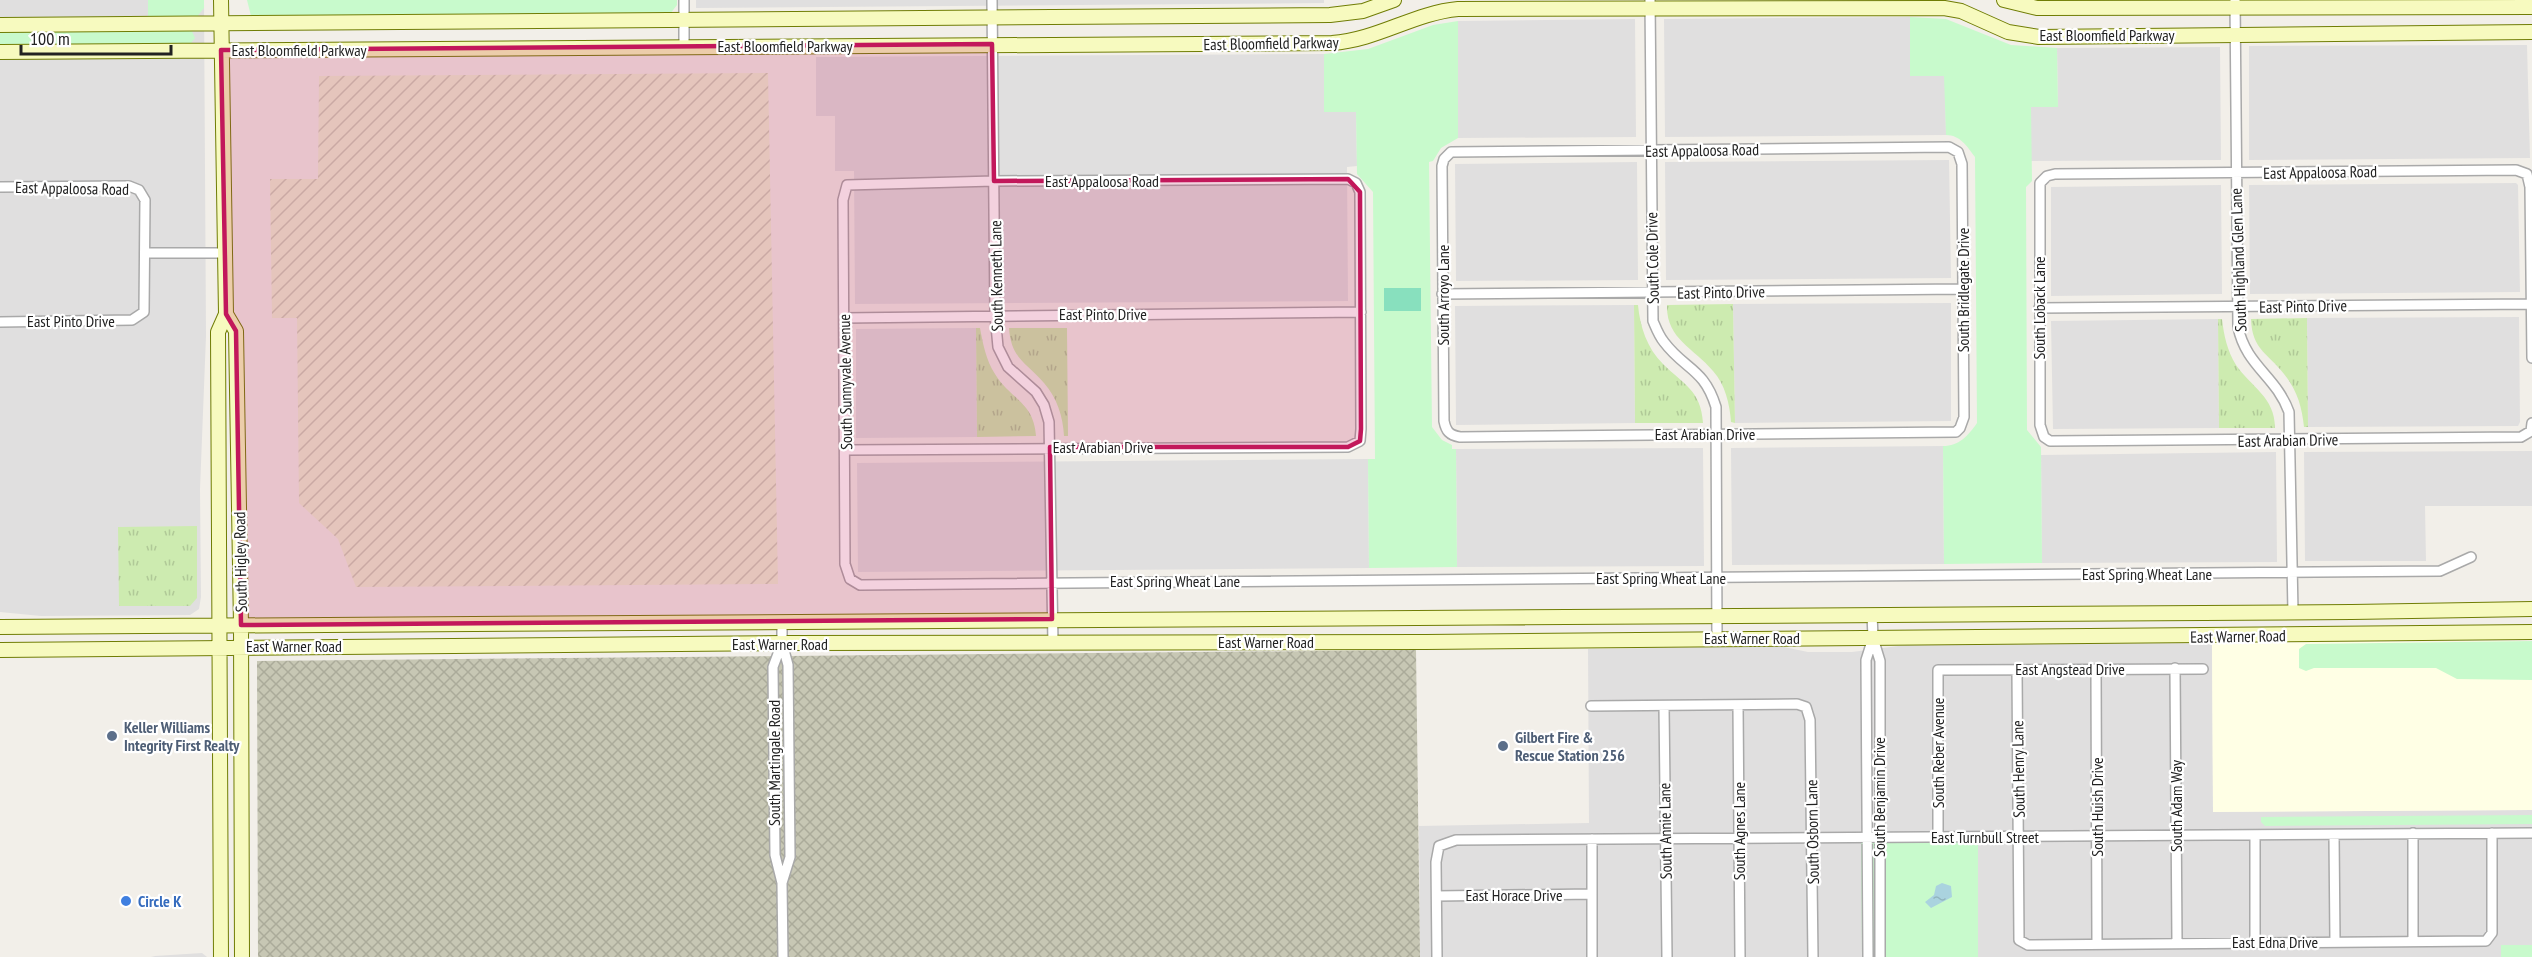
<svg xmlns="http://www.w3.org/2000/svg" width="2532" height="957" viewBox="0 0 2532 957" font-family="'PT Sans Narrow',sans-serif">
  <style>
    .residential { fill: #e0dfdf }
    .education { fill: #ffffe5 }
    .construction { fill: url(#construction-cross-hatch) }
    .farmland { fill: url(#farmland-furrows) }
    .grass { fill: url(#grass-tufts) }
    .park { fill: #c8facc }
    .pitch { fill: #88e0be }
    .water { fill: url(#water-ripples) }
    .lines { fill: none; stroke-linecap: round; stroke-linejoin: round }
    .street-casing { stroke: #a9a9a9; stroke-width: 12 }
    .secondary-casing { stroke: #707d05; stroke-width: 16 }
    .street { stroke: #fff; stroke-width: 9 }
    .secondary { stroke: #f7fabf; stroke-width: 14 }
    .marked { fill: #c2185b; fill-opacity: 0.2; stroke: #c2185b; stroke-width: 4.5; stroke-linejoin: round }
    .service-dot { fill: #5c6f8a; stroke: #fff; stroke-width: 2 }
    .shop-dot { fill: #3f7fe0; stroke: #fff; stroke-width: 2 }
    .labels { text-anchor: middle; stroke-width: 4.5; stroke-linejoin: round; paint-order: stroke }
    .street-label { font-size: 16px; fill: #222; stroke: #fff }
    .service-label { font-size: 16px; font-weight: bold; fill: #4e5e75; stroke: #fff; text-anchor: start }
    .shop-label { font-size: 16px; font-weight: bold; fill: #366cbe; stroke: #fff; text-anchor: start }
  </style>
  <defs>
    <pattern id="construction-cross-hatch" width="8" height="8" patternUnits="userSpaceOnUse" patternTransform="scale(1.5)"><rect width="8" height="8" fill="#c7c7b4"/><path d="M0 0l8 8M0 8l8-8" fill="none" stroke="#abab9a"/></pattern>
    <pattern id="farmland-furrows" width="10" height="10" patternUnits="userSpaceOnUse" patternTransform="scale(1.5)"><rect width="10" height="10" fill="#eef0d5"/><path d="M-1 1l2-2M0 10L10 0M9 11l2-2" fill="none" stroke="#ccceb7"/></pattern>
    <pattern id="grass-tufts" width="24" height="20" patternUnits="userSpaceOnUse" patternTransform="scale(1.5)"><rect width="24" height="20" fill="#cdebb0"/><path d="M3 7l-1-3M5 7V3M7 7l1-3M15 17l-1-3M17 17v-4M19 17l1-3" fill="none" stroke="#b0c997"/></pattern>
    <pattern id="water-ripples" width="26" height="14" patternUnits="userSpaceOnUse" patternTransform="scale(1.5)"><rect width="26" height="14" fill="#aad3df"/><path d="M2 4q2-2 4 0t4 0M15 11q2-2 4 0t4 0" fill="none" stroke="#92b5bf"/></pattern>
  </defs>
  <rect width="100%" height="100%" fill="#f2efe9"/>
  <path class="residential" d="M0,0H204L206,336L200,489L201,597L199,609L190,615L41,616L0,612Z
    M696,0H1324V3L696,8Z
    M1910,17V75L1945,76L1946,135L1665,137L1664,19Z
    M1635,19L1636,137L1458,138V21Z
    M2527,45L2530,158L2249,160V46Z
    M2220,47L2221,160L2031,161V107H2058L2057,48Z
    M1324,54V111L1356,112L1357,166L1347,167L1348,301L855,304L854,171H835V116H816V57Z
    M1949,160L1951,278L1666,280L1665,162Z
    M1637,162L1638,280L1456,281L1455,164Z
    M2516,183L2518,185L2520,292L2250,294L2249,185Z
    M2221,185L2222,294L2051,296V187Z
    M1951,303V421L1735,423L1733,304Z
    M1634,305L1635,423L1456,425L1455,306Z
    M2519,317L2520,422L2518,426L2308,427L2307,318Z
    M2218,319L2219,428L2053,429L2051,321Z
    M976,328L977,437L856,438V329Z
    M1943,446L1944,564L1732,565L1731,448Z
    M1703,448L1704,566L1457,567L1456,449Z
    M2532,451V506H2425L2426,561H2305L2304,452Z
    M2276,452L2277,562L2042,563L2041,455Z
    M1368,459L1369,568L858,572L857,463Z
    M2212,643L2213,812L2532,810V957H1420L1419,826L1589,823L1588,649L1779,646L1808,652H1852L1906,645Z
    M202,953L207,957H151L155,956Z"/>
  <path class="education" d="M2532,641V810L2213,812L2212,643Z"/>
  <path class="construction" d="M1416,650L1420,957H258L257,661Z"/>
  <path class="farmland" d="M768,73L778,584L356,587L338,539L299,503L297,318H272L270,179H318L319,76Z"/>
  <path class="grass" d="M1733,304L1735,423L1731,422C1730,405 1725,384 1713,371C1694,348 1666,339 1667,305Z
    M1634,305H1638C1640,327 1647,348 1663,364C1683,384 1701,390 1703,423H1635Z
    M2307,318L2308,427H2304C2302,407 2297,390 2284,374C2268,353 2252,350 2251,319Z
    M2218,319H2222C2224,336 2227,350 2236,365C2251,387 2275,397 2275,428H2219Z
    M976,328H980C983,344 986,360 995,374C1010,399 1034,402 1036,436L977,437Z
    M1009,328H1067L1068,436H1064C1063,416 1057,398 1044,383C1027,363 1011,359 1009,328Z
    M197,526V598L190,606H119L118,527Z"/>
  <path class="park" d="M148,0H204V8L196,18H148Z
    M247,0H677V5L670,14L259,18L251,16Z
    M1910,17L1946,19L2011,45L2057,48L2058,107H2031L2032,181L2026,187L2027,430L2041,447L2042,563L1944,564L1943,446C1959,446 1968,436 1977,423L1975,157C1967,146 1960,135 1946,135L1944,76H1910Z
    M1458,21V138L1441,148L1433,161L1429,162L1432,427L1442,440L1452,445V449H1456L1457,567L1369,568L1368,459H1375L1373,192L1357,174L1356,112H1324V54L1368,49L1433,25Z
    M0,29H191L195,38L188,47L0,48Z
    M2532,641V680L2457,679L2436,668H2314L2306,671L2299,668V649L2306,644Z
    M2532,815V824L2265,826L2261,822V817Z
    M1978,842V957H1862L1861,843Z
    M2501,945H2532V957H2501Z"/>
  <path class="pitch" d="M1384,288H1421V311H1384Z"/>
  <path class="water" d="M1942,883L1951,886L1952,897L1931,908L1925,902L1934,895L1936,886Z"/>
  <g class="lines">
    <g class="street-casing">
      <path id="street" d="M684,0V47
        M992,0L995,315L998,347L1008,367L1036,392L1044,405L1049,422L1053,643
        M1650,0L1653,321C1656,328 1659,336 1664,342C1685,370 1704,368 1716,407L1717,638
        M2235,0L2238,327C2246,366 2276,376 2289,412L2293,612
        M1949,147L1958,152L1962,164L1964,417L1960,428L1956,432L1460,437C1449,435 1446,431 1444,421L1442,166L1444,159L1451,152Z
        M0,187L129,186L139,190L145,200L144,312L132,320L0,322
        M145,253H225
        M1442,294L1963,289
        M2039,308L2532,304
        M844,318L1361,312
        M2532,358L2530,187L2527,174L2516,170L2055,174L2047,176L2040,183V425L2044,437L2050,441L2521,437L2531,431L2532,423
        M846,450L1348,447L1360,441L1361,429L1360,192L1356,183L1348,179L994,181L847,185L843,200L845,564L850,579L860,585L2440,571L2471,557
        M782,621V643L788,665L790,857L782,883
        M1873,638L1880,661V957
        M782,643L773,667L775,855L782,883L783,957
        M2175,668L2177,943
        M2096,669L2097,944
        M2017,670L2019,940L2028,945L2486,941L2492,933V833
        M1738,705L1740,957
        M1591,706L1797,704L1806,707L1810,720L1813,957
        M1664,706L1667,957
        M2413,833V941
        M2334,835L2335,942
        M1938,837V670L2203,669
        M1592,839V957
        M1437,896L1592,894
        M2255,942V835
        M1437,957L1436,862L1439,846L1456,840L2532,833
        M1868,957L1866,660L1873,638L1872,614"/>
    </g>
    <g class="secondary-casing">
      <path id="secondary" d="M221,0L226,314L218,332L221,957
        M2004,0L2037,8L2532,7
        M0,25L1330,15L1363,11L1394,0
        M0,52L1332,43C1377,40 1414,13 1458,9L1944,8L1961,11L2008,32L2039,37L2532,32
        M226,314L236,331L241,625L242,957
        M0,627L2352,612L2532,609
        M0,650L782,643L1426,642L2532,632"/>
    </g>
    <use href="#street" class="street"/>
    <use href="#secondary" class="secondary"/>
  </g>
  <path class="marked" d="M992,44L994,181L1348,179L1360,192L1361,429L1360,441L1348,447H1050L1052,619L241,625L236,331L226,314L221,50Z"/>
  <g class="service-dot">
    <circle cx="112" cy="736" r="6"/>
    <circle cx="1503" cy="746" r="6"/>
  </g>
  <circle class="shop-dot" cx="126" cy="901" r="6"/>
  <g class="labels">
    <g class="street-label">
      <text x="2107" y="41">East Bloomfield Parkway</text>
      <text transform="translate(1271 43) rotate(-1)" y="6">East Bloomfield Parkway</text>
      <text x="785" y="52">East Bloomfield Parkway</text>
      <text x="299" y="56">East Bloomfield Parkway</text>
      <text transform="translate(1702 150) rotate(-1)" y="6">East Appaloosa Road</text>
      <text transform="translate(2320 172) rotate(-1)" y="6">East Appaloosa Road</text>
      <text x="1102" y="187">East Appaloosa Road</text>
      <text transform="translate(72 188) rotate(1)" y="6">East Appaloosa Road</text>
      <text transform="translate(1652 258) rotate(-91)" y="6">South Cole Drive</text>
      <text transform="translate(2238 260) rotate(-92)" y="6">South Highland Glen Lane</text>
      <text transform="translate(996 276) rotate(-91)" y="6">South Kenneth Lane</text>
      <text transform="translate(1963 290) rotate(-90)" y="6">South Bridlegate Drive</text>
      <text transform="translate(1721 292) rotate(-1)" y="6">East Pinto Drive</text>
      <text transform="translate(1443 295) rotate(-90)" y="6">South Arroyo Lane</text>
      <text transform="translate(2303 306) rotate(-1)" y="6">East Pinto Drive</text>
      <text transform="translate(2039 308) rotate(-90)" y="6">South Loback Lane</text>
      <text x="1103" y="320">East Pinto Drive</text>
      <text x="71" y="327">East Pinto Drive</text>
      <text transform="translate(845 382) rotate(-91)" y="6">South Sunnyvale Avenue</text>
      <text x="1705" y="440">East Arabian Drive</text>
      <text transform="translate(2288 440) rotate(-1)" y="6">East Arabian Drive</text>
      <text x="1103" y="453">East Arabian Drive</text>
      <text transform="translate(240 562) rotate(-91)" y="6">South Higley Road</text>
      <text x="2147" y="580">East Spring Wheat Lane</text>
      <text x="1661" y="584">East Spring Wheat Lane</text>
      <text x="1175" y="587">East Spring Wheat Lane</text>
      <text transform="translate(2238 636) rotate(-1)" y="6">East Warner Road</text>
      <text x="1752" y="644">East Warner Road</text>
      <text x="1266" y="648">East Warner Road</text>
      <text x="780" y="650">East Warner Road</text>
      <text x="294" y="652">East Warner Road</text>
      <text x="2070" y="675">East Angstead Drive</text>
      <text transform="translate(1938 753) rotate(-90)" y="6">South Reber Avenue</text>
      <text transform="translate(774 763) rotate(-90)" y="6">South Martingale Road</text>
      <text transform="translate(2018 769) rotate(-91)" y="6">South Henry Lane</text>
      <text transform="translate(1879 797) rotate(-90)" y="6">South Benjamin Drive</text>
      <text transform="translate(2176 806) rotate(-90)" y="6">South Adam Way</text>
      <text transform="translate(2097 807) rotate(-90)" y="6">South Huish Drive</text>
      <text transform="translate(1665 831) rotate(-91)" y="6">South Annie Lane</text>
      <text transform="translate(1739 831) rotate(-90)" y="6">South Agnes Lane</text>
      <text transform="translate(1812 832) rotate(-91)" y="6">South Osborn Lane</text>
      <text x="1985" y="843">East Turnbull Street</text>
      <text x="1514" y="901">East Horace Drive</text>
      <text x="2275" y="948">East Edna Drive</text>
    </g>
    <g class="service-label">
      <text x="124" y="733">Keller Williams<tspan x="124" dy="18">Integrity First Realty</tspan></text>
      <text x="1515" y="743">Gilbert Fire &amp;<tspan x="1515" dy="18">Rescue Station 256</tspan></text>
    </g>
    <g class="shop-label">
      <text x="138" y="907">Circle K</text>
    </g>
  </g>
  <path d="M21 45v9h150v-9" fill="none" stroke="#222222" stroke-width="3"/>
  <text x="30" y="45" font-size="18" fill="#222222" stroke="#ffffff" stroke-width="4.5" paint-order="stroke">100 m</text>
</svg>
